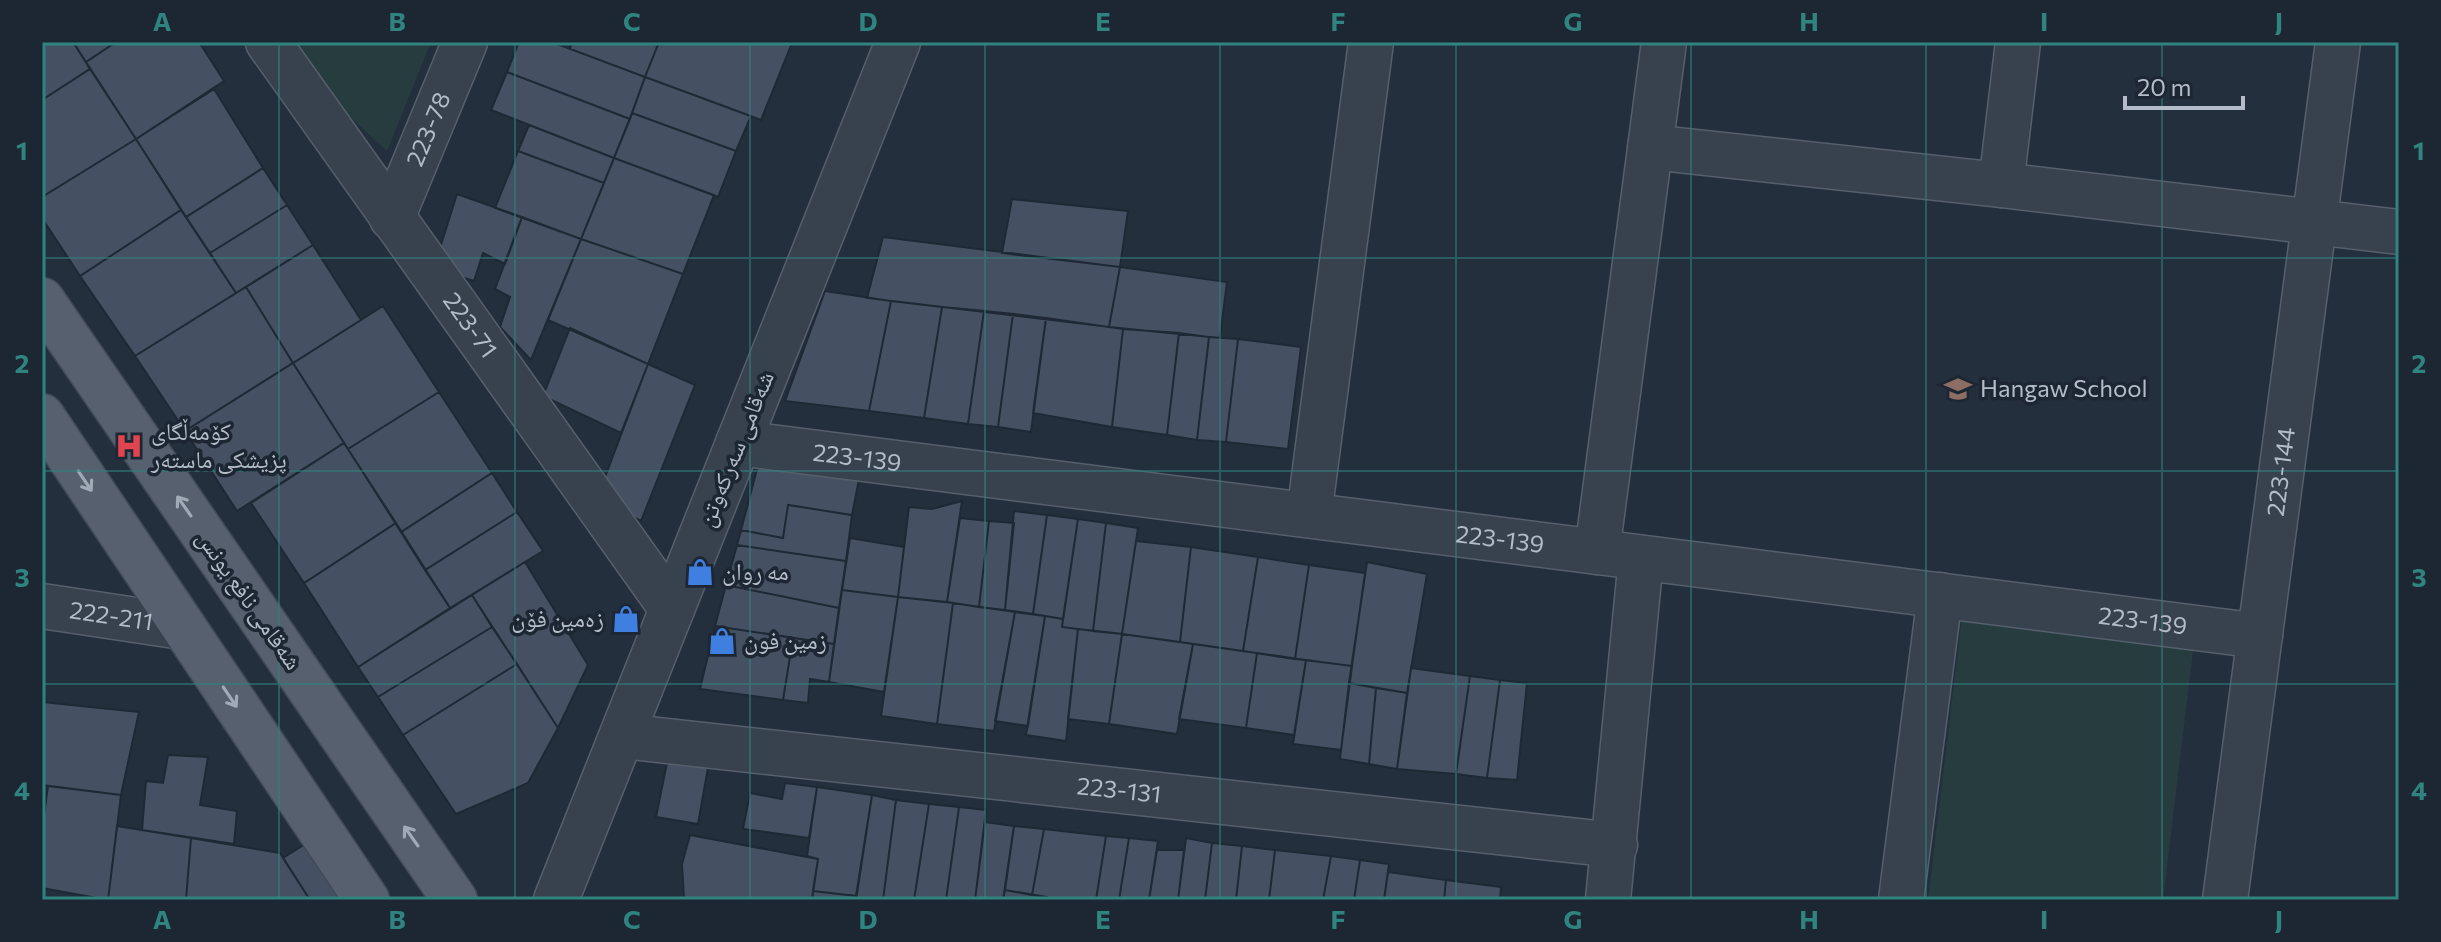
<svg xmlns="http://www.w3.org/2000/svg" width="2441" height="942" viewBox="0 0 2441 942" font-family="Commissioner,'Noto Naskh Arabic',sans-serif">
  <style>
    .green { fill: #263c3f }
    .building { fill: #455162; stroke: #1f2835; stroke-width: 2 }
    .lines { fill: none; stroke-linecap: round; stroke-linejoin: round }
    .minor-casing { stroke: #565f6c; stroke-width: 47 }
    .tertiary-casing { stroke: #565f6c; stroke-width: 47 }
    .primary-casing { stroke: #414a57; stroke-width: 47 }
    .minor { stroke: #38414e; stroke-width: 44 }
    .tertiary { stroke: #38414e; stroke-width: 44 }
    .primary { stroke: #56606e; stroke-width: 44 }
    .oneway { stroke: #a1aab7 }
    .grid { fill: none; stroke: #308480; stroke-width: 2; stroke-opacity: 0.55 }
    .labels { text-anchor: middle; stroke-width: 7; stroke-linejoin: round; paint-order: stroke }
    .street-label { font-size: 24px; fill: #b4bcc9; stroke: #1d2633 }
    .poi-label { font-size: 24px; fill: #b4bcc9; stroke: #1d2633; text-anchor: start }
    .neatline { fill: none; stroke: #308480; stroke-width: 3 }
    .grid-label { font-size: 26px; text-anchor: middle; font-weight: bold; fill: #308480 }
  </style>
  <rect width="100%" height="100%" fill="#242f3e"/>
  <path class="green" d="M270,42H431L387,151Z
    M1964,600L2196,626L2163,900H1928Z"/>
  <path class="building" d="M42,42H73L90,69L42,100Z
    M73,42H116L86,62Z
    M116,42H199L224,81L136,139L86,62Z
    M519,42H552L645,77L630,119L507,72Z
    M572,42H659L645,77L570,49Z
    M659,42H791L792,43L761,120L645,77Z
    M90,69L136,139L42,197V100Z
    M507,72L630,119L614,158L491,110Z
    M645,77L751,116L736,151L632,113Z
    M214,89L263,168L186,217L136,139Z
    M632,113L736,151L718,197L614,158Z
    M529,125L614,158L604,183L518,151Z
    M136,139L181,210L80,276L42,218V197Z
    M518,151L604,183L581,239L495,208Z
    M614,158L714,195L683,274L581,239Z
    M263,168L287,205L210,253L186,217Z
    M457,194L522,217L505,264L483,253L474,281L448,273L439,251Z
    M1012,199L1128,211L1120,267L1002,253Z
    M287,205L313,245L236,293L210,253Z
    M181,210L236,293L135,356L80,276Z
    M522,217L581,239L531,360L500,327L510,297L495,289Z
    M883,237L1120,267L1109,327L867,298Z
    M581,239L683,274L648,364L548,320Z
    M313,245L361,320L293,363L246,287Z
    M1120,267L1227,282L1220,338L1109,327Z
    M246,287L293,363L185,431L135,356Z
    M825,291L891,301L869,411L785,401Z
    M891,301L942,307L924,418L869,411Z
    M383,306L439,392L348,449L293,363Z
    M942,307L984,311L968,424L924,418Z
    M984,311L1013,314L998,427L968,424Z
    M1013,314L1046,318L1031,432L998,427Z
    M1046,318L1123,329L1112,427L1033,413Z
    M570,328L648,364L621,433L543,396Z
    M1123,329L1179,333L1167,435L1112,427Z
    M1179,333L1209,337L1197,440L1167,435Z
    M1209,337L1238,339L1226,442L1197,440Z
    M1238,339L1301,347L1288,449L1226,442Z
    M293,363L344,443L237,511L185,431Z
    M648,364L695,385L641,521L597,498Z
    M439,392L492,473L401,532L348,449Z
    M344,443L396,523L304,583L251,503Z
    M760,458L860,474L852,515L788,505L783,538L741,530Z
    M492,473L517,512L425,570L401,532Z
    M962,501L947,602L898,597L909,507L932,509Z
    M788,505L852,515L846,561L737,545L741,530L783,538Z
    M1014,511L1047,515L1033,614L1005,610Z
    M517,512L543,551L450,608L425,570Z
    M1047,515L1078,519L1063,619L1033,614Z
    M960,518L989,521L979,607L947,602Z
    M1078,519L1106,523L1093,631L1062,627Z
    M989,521L1014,523L1005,610L979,607Z
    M396,523L450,608L358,667L304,583Z
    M1106,523L1138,528L1122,634L1093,631Z
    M850,538L904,547L898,597L842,590Z
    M1136,541L1191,547L1180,642L1122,634Z
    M737,545L846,561L839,608L726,585Z
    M1191,547L1258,557L1243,651L1180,642Z
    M1258,557L1309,565L1295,659L1243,651Z
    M525,562L588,665L558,728L472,595Z
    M1367,562L1427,574L1407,693L1349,683Z
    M1309,565L1365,573L1352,666L1295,659Z
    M726,585L839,608L834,644L715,626Z
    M842,590L898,597L884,692L829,682Z
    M472,595L492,627L378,697L358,667Z
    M898,597L953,603L937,724L881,716Z
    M953,603L1015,612L994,731L937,724Z
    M1015,612L1045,616L1028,726L995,721Z
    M1045,616L1063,619L1062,627L1078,629L1066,741L1026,735Z
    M715,626L793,638L783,700L700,689Z
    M492,627L517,664L403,735L378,697Z
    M1078,629L1122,634L1109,724L1068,719Z
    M1122,634L1193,644L1177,734L1109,724Z
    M793,638L834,644L829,682L810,679L808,703L783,700Z
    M1193,644L1257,653L1246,728L1179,719Z
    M1257,653L1306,660L1294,735L1246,728Z
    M1306,660L1352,666L1341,750L1293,744Z
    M517,664L558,728L528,783L456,814L403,735Z
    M1411,668L1470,676L1456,774L1397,769Z
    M1470,676L1500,680L1487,778L1456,774Z
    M1500,680L1527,683L1517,780L1487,778Z
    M1349,683L1376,688L1369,764L1340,759Z
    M1376,688L1407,693L1397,769L1369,764Z
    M42,702L139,712L121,795L42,785Z
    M669,753L709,762L698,824L656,817Z
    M168,755L208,757L200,805L237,811L234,844L142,830L146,781L163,783Z
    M785,783L817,787L809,838L743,829L750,793L782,799Z
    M48,786L121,795L108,900L42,888V829Z
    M817,787L872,795L856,896L813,891L818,859L807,856Z
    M872,795L896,800L883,900H856Z
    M896,800L929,804L914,900H883Z
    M929,804L959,807L946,900H914Z
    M959,807L986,810L975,900H946Z
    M985,822L1014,826L1003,900H975Z
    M117,826L191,838L186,900H108Z
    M1014,826L1044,829L1032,895L1005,890Z
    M1044,829L1106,836L1096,900H1046L1047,897L1032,895Z
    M690,835L818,859L812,900H684L682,864Z
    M1106,836L1129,838L1119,900H1096Z
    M191,838L280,853L310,900H186Z
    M1129,838L1158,841L1149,900H1119Z
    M1186,838L1212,843L1205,900H1178Z
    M313,839L353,900H310L283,858Z
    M1212,843L1242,846L1236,900H1205Z
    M1242,846L1275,850L1269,900H1236Z
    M1157,850H1184L1178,900H1149Z
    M1275,850L1331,856L1323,900H1269Z
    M1331,856L1360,860L1354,900H1323Z
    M1360,860L1389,864L1384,900H1354Z
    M1388,872L1446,880L1444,900H1384Z
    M1446,880L1501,887L1500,900H1444Z
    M1005,890L1047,897L1046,900H1003Z
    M813,891L856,896V900H812Z"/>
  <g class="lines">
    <g class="minor-casing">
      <g id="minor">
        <path id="s1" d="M268,42L672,609"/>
        <path d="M1650,147L2001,185L2399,232"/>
        <path d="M2001,185L2018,42"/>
        <path id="s2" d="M392,218L465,42"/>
        <path id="s3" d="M738,443L2260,636"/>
        <path d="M1309,515L1371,42"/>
        <path d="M1597,552L1664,42"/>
        <path id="s4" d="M42,606L182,627"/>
        <path id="s5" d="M622,736L1615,845"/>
        <path d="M1608,900L1641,558"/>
        <path d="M1901,900L1940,595"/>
        <path id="s6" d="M2225,900L2338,42"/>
      </g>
    </g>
    <g class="tertiary-casing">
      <path id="tertiary" d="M556,900L898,42"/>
    </g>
    <g class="primary-casing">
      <path id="primary" d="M42,300L455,900
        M42,416L367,900"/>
    </g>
    <use href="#minor" class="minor"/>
    <use href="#tertiary" class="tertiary"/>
    <use href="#primary" class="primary"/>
  </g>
  <defs><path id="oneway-shaft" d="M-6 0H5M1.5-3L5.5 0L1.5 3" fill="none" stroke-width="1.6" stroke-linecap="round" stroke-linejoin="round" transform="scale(2)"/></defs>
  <g class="oneway">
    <use href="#oneway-shaft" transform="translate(85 481) rotate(56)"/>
    <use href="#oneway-shaft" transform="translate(184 506) rotate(-125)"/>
    <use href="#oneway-shaft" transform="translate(230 697) rotate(56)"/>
    <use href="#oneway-shaft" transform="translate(411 836) rotate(-125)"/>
  </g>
  <path class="grid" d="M279,42V900M515,42V900M750,42V900M985,42V900M1220,42V900M1456,42V900M1691,42V900M1926,42V900M2162,42V900M42,258H2399M42,471H2399M42,684H2399"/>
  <defs>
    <g id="school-bare" transform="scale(2.16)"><path d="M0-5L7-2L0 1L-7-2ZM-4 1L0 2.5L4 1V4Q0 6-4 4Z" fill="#8d6e63" stroke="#1d2633" stroke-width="2.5" paint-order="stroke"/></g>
    <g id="hospital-bare" transform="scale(2.16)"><path d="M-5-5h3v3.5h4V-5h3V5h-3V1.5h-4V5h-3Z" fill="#e0444e" stroke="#1d2633" stroke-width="2.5" paint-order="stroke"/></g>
    <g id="shop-bare" transform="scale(2.16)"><path d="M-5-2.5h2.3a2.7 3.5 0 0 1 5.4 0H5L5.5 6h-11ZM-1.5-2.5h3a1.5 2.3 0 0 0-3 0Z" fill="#3f7fe0" stroke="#1d2633" stroke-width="2.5" paint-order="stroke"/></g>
  </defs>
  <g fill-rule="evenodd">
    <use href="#school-bare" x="1958" y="389"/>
    <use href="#hospital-bare" x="129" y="446"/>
    <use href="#shop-bare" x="700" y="572"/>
    <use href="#shop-bare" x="626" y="619"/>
    <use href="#shop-bare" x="722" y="641"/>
  </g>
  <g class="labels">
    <g class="street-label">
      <text dy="8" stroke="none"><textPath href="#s2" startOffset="96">223-78</textPath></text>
      <text dy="8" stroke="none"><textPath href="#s1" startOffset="348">223-71</textPath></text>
      <text transform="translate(736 449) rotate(-68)" y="8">شەقامی سەرکەوتن</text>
      <text dy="8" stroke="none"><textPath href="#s3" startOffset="120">223-139</textPath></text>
      <text dy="8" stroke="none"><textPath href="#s6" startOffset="432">223-144</textPath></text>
      <text dy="8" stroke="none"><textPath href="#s3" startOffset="768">223-139</textPath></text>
      <text transform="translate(249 600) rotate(55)" y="8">شەقامی نافع یونس</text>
      <text dy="8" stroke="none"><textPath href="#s4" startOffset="70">222-211</textPath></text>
      <text dy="8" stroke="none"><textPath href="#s3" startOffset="1416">223-139</textPath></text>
      <text dy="8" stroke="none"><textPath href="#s5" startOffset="500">223-131</textPath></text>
    </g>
    <g class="poi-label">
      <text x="1980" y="397">Hangaw School</text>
      <text x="151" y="440">کۆمەڵگای<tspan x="151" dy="28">پزیشکی ماستەر</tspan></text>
      <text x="722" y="580">مه روان</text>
      <text x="604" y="627" text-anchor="end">زەمین فۆن</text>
      <text x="744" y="649">زمين فون</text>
    </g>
  </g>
  <rect width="2441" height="942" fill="none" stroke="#1d2633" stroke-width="88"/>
  <path d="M2125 96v12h118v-12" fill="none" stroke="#b4bcc9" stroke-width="4"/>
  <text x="2137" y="96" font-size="24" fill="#b4bcc9" stroke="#1d2633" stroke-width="6" paint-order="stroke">20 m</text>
  <rect x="44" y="44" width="2353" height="854" class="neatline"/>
  <g class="grid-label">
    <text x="162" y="31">A</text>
    <text x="397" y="31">B</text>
    <text x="632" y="31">C</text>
    <text x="868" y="31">D</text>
    <text x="1103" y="31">E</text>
    <text x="1338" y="31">F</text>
    <text x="1573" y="31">G</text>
    <text x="1809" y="31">H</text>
    <text x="2044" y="31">I</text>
    <text x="2279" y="31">J</text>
    <text x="22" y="160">1</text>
    <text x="2419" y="160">1</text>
    <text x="22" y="373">2</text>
    <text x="2419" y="373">2</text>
    <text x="22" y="587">3</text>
    <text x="2419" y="587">3</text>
    <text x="22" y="800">4</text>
    <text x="2419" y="800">4</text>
    <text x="162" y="929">A</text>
    <text x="397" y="929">B</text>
    <text x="632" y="929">C</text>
    <text x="868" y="929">D</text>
    <text x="1103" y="929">E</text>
    <text x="1338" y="929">F</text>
    <text x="1573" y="929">G</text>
    <text x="1809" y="929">H</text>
    <text x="2044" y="929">I</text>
    <text x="2279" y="929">J</text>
  </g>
</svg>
